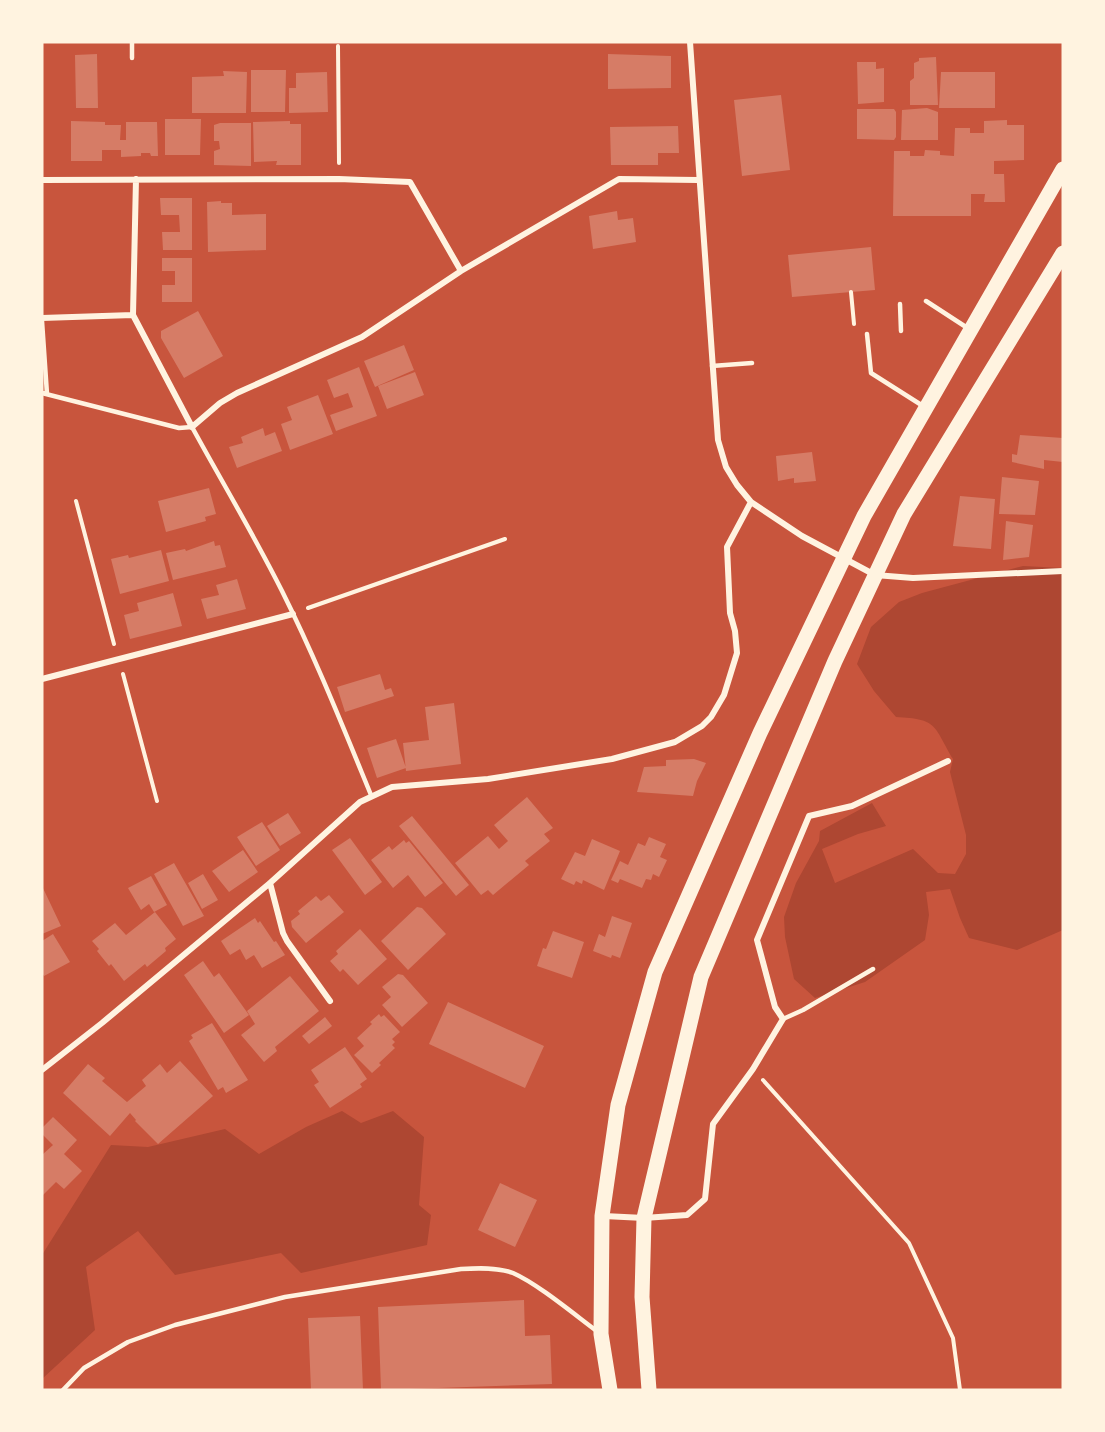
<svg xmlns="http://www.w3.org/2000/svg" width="1105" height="1432" viewBox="0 0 1105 1432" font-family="Lato,sans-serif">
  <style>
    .green { fill: #ae4732 }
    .building { fill: #d67c66 }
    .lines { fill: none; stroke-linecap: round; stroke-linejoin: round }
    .path { stroke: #fff3e0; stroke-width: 4 }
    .service { stroke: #fff3e0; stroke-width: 4.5 }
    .minor { stroke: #fff3e0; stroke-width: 6 }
    .primary { stroke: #fff3e0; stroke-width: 15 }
  </style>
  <rect width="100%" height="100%" fill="#c8553d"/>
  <path class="green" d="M1023,566L1063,568V930L1017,950L969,938L960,918L950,889L926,892L929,915L925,940L865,982L815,998L794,979L785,937L784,917L796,883L819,841L820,831L872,803L886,826L858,834L822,849L835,883L913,849L938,873L955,874L966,854V835L950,772L953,759C933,725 938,719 896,717L874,691L857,664L871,627L899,602L922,593Z
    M342,1111L361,1123L393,1111L424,1137L419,1205L431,1215L427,1245L301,1273L281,1253L175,1275L138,1231L86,1267L95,1330L42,1379V1255L111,1145L148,1147L225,1129L259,1154L306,1127Z"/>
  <path class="building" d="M97,54L98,108H76L75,55Z
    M608,54L671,56V88L608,89Z
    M936,57L938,105H910V81L914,78V63L919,61V58Z
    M857,62H876V69L884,68V102L858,104Z
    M251,70H286L285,112H251Z
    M223,71L247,72L246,113H192V77L224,76Z
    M327,72L328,112L289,113V88H296V73Z
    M941,72H995V108H939Z
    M781,95L790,170L742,176L734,100Z
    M927,108L938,112V140H901L902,110Z
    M857,109H894L896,112V137L894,140L857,139Z
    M165,119H201L200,155H165Z
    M1007,120V125H1024V160L994,161V174H1004L1005,202H984L985,194H971V216H893L894,151H910V156H924L925,150L940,151V155L954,156L955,128H970V133H984V121Z
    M71,121L105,122V125H121L120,140H126V122H157L158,156H151L150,153H141V156L121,157V150H102V161H71Z
    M290,121V124H301V165H276L277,161L254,162L253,122Z
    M220,123H251V166L214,165V151L220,149L219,141H214V125Z
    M678,126L679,153H658V165H611L610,127Z
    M160,198H192V250H163L162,232H180L179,215H161Z
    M221,201V203H232V215L266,214V250L208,252L207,202Z
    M617,211L618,220L633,218L636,242L593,249L589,216Z
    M871,247L875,290L792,297L788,255Z
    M162,258H192V302H162V285H175V271H162Z
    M198,311L223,356L184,378L161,338V331Z
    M404,345L414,370L375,387L364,361Z
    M359,367L377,416L336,431L330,415L353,407L348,393L334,398L327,380Z
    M415,372L424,395L387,409L378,386Z
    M318,395L333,434L290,450L281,424L292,420L287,407Z
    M263,428L265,436L275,432L282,451L237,468L229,447L243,443L241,437Z
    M1020,435L1063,438V462L1044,460V469L1012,462V454L1017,455Z
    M812,452L816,481L794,483V478L778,481L776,456Z
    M1002,477L1039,481L1035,515L999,514Z
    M209,488L216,514L205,517L206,521L166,532L158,501Z
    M960,496L995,499L991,549L953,546Z
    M1006,521L1033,525L1029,557L1003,560Z
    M214,541L215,546L220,545L226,567L173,580L166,553L185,549L186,551Z
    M161,550L169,581L120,594L111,559L128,555L129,558Z
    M237,579L246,609L207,619L201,599L219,595L216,585Z
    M173,593L182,626L130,639L124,615L139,611L137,603Z
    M380,674L385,690L391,688L394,696L345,712L337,687Z
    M454,703L461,764L406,771L403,743L429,740L425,707Z
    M396,739L406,768L377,778L367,748Z
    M694,759L706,763L697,781L693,796L637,792L644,767L666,766V760Z
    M527,797L553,828L544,834L550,841L525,861L529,865L493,895L488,890L481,895L455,863L488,836L499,849L508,841L494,825Z
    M288,813L301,833L280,846L267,826Z
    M412,816L469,885L456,896L399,826Z
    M262,822L280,850L256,866L237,837Z
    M649,837L666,844L660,857L667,860L659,877L653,874L651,880L646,879L642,888L620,879L618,883L611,880L620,861L628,865L638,843L645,846Z
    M350,838L382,882L365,895L332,850Z
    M592,839L620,851L604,890L583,880L582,884L576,881L574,885L561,879L575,852L585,856Z
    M404,840L406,843L409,841L443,883L425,897L408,875L393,888L371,860L389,846L392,850Z
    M243,850L258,872L229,892L212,871Z
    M174,863L204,916L183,926L154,874Z
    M203,874L218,900L202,909L188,883Z
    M151,876L167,905L154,912L149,904L141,910L128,888Z
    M42,886L61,926L42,934Z
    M329,895L344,912L306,943L292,927L291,921L300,914L298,911L316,896L321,901Z
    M417,907L422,908L446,934L408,970L381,941Z
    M155,912L176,939L165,948L166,951L147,967L145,964L124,981L111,964L109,966L97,951L99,949L92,941L115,923L126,935Z
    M612,916L632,923L620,958L612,955L611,958L593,951L599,934L605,937Z
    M255,918L258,923L260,921L274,942L276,941L285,955L262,968L254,955L246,960L240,949L230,955L221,941Z
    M360,929L387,959L358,985L343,969L340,972L330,961L338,954L336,951Z
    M553,931L584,942L572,978L537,966L543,948L546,949Z
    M53,934L70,962L44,976L42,973V941Z
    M203,961L214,977L219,973L249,1015L224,1033L184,975Z
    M398,974L403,975L428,1003L402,1027L382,1005L391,997L382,987Z
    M290,976L319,1011L275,1047L277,1051L264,1062L241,1035L255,1024L247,1011Z
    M448,1002L544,1046L525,1088L429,1044Z
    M379,1014L381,1017L384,1015L400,1032L392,1039L395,1042L392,1045L395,1048L379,1063L381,1065L372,1073L354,1055L364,1046L357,1038L372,1024L370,1022Z
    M325,1017L332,1026L309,1044L302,1036Z
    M212,1023L248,1080L226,1093L223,1087L218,1090L189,1041L193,1038L191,1035Z
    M345,1047L367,1079L360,1084L362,1087L330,1108L314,1085L319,1082L311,1070Z
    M180,1061L213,1096L158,1144L135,1121L136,1120L130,1113L110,1136L63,1093L88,1064L105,1078L102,1081L127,1102L146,1086L142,1080L160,1064L167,1073Z
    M53,1117L77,1140L64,1154L82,1171L64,1189L56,1182L42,1196V1155L53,1145L42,1134V1128Z
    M500,1183L537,1200L515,1247L478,1230Z
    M524,1300L525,1336L550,1335L552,1384L381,1390L378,1307Z
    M360,1316L363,1390H311L308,1318Z"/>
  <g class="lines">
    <path class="path" d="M338,46L339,163
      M851,292L854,324
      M76,501L114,644
      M308,608L505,539
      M123,674L157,801
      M763,1080L909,1243L953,1338L960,1390"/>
    <path class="service" d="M132,42V58
      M926,301L969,329
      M900,304L901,331
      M42,321L47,394
      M867,334L871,373L923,406
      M712,366L752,363
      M42,393L179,428L192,427C222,482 254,535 282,591C315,657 343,727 371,795
      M783,1019L803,1010L873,969
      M63,1390L84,1368L128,1342L175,1325L285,1297L461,1269C477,1268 498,1267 513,1273C538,1284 575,1315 598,1332"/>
    <path class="minor" d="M690,42L718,440L726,467L737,485L751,502L802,536L875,575L913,578L1063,571
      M136,179L133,315L192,427L220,403L237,393L362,337L461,271L619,179L698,180
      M42,180L339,179L410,182L461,271
      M42,318L133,315
      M42,679L293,614
      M270,883L283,933L287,941L330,1001
      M42,1070L102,1023L270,883L360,802L392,787L488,779L612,759L675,742L702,726L711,717L724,695L737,653L735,631L730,613L727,547L751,502
      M604,1216L644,1218L687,1215L705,1199L713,1124L753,1069L783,1019L775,1007L757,940L809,816L852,806L948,761"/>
    <path class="primary" d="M610,1390L601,1334L602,1216L618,1105L655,972L760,733L864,516L1063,169
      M649,1390L642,1297L644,1218L701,977L835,661L904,514L1063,253"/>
  </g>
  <rect width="1105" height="1432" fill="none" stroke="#fff3e0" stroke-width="87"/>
</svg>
